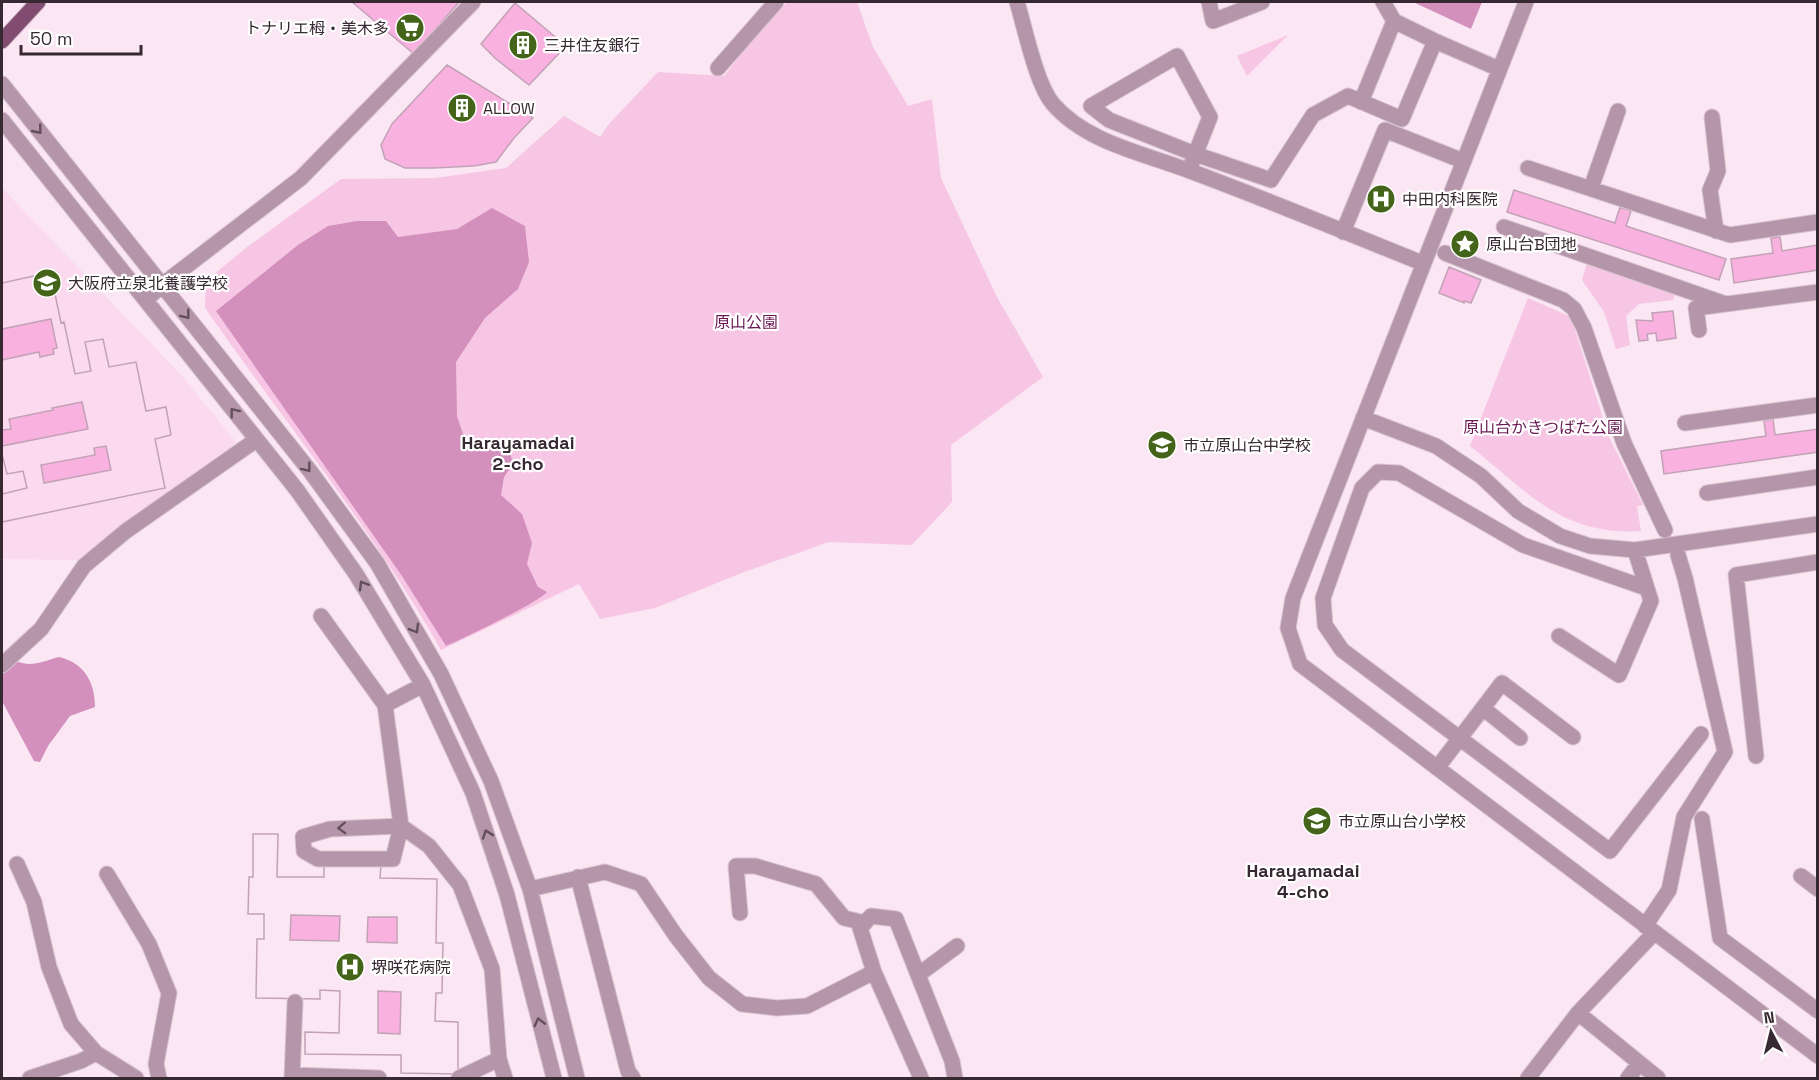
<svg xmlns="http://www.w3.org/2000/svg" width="1819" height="1080" viewBox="0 0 1819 1080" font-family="'Space Grotesk','Noto Sans JP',sans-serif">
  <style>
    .built { fill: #fbdaef }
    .green { fill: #f6c6e4 }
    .water { fill: #d490bd }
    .building { fill: #f9b1e0; stroke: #c2a2b6; stroke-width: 1.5; fill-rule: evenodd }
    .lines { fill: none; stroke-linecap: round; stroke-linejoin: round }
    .minor-casing { stroke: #d8c4d0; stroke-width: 17 }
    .major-casing { stroke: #d8c4d0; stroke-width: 17 }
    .minor { stroke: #b495a9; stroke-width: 15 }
    .major { stroke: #814c6f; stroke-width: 15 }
    .oneway { stroke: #624f5b }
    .labels { text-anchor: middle; stroke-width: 4.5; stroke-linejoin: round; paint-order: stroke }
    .poi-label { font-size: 16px; fill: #362931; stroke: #fff; text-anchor: start }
    .park-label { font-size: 16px; fill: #691954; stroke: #fff }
    .neighbourhood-label { font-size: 18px; font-weight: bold; fill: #362931; stroke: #fff }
  </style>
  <rect width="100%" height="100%" fill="#fbe6f3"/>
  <path class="built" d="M2,188L183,377L240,447L79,560L2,559Z"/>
  <path class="green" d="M788,2H857L873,47L908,106L932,99L941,178L997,297L1043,377L951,445L952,502L912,545L829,542L744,572L655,608L600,619L579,584L441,650C373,529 284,422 205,308L206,281L247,247L341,179L435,178L506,168L564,116L600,137L608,125L658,72L724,76L772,15Z
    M1288,35L1247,76L1237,56Z
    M1589,256L1678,287L1673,300L1639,304L1626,316L1630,345L1616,349L1604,312L1582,280Z
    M1528,298L1571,317L1609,437L1643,505L1637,506L1641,531C1561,536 1527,491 1470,446Z"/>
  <path class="water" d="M1413,2H1482L1471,29Z
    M492,208L525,226L529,262L518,289L485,318L456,362L457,416L464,437L485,447L509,448L513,464L504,477L501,495L522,514L532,543L527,564L538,587L547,592C541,601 461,640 446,646L402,576L216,311L298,245L328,226L357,221H386L398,237L457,229Z
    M59,657C85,663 95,683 95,707L70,716L48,746L40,762L34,761L2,701V671L16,661C32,668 43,661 59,657Z"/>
  <path class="building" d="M352,2H459L414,54Z
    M515,3L566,46L529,85L496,59L481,44Z
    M447,65L533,118L514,138L496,162L474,166L433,168H405L385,159L381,145L392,124Z
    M1514,190L1615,223L1620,207L1631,211L1626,226L1726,259L1719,280L1507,212Z
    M1780,237L1782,251L1818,245V270L1734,283L1731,259L1773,253L1771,238Z
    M1449,267L1481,280L1471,303L1464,301V303L1439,293Z
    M47,273L51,290L54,289L61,323L64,322L75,374L91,371L85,342L103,339L109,367L136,362L146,411L166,407L171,435L155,439L165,488L2,522V494L27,488L23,471L7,474L2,454V444V446L88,429L82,402L52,408L53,410L9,419L11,429L2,430V360L39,352L40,357L54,354L53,349L57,348L51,319L2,329V283ZM106,446L111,470L44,483L41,465L95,455L94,448Z
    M47,273L51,290L54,289L61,323L64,322L75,374L91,371L85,342L103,339L109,367L136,362L146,411L166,407L171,435L155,439L165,488L2,522V494L27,488L23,471L7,474L2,454V283Z
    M1673,311L1676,338L1657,341L1656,333L1647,334L1648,340L1639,341L1636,320L1653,321L1652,313Z
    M1773,419L1775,435L1818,429V452L1664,474L1661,451L1766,436L1764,421Z
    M253,834H278L277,877H324V865H381L380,878L437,879L436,943H443L442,993H436L435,1021L458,1022V1074L401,1073V1055L305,1054V1032L339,1033L340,991L320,990V999L256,998L257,939H264V914H248L249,877H253ZM291,915L340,916L339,941L290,940ZM368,917H397V943L367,942ZM378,991L401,992L400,1034L378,1033Z
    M253,834H278L277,877H324V865H381L380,878L437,879L436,943H443L442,993H436L435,1021L458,1022V1074L401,1073V1055L305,1054V1032L339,1033L340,991L320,990V999L256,998L257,939H264V914H248L249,877H253Z"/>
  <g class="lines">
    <g class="minor-casing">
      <path id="minor" d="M1017,2C1025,28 1036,84 1053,104C1087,143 1143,153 1190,171C1268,200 1345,232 1422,263
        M1209,2L1213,21L1262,2
        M1383,2L1394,21
        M1526,2L1293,598L1288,628L1300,664L1818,1056
        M1435,41L1499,69
        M718,68L776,2
        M2,84L310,471L377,563L441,674L491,781L530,889L577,1078
        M1712,117L1718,171L1710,190L1716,231
        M2,120L297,490L356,574L423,685L473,793L507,895L554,1078
        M1528,168L1730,235L1818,222
        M1189,170L1210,117L1177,56L1091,106L1109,120L1195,154L1271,180L1313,115L1348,96L1402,119L1435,41L1394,21L1361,102
        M1591,188L1618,111
        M1504,227L1726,304
        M1343,232L1385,130L1463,161
        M1445,253L1563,300L1574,309L1584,328L1624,443L1665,530
        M146,300L162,285L301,178L473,2
        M1699,330L1696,308L1818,292
        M1363,418L1436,446L1481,476L1518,511L1560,536L1590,546L1635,550L1818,524
        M1685,423L1818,405
        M1707,493L1818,477
        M1646,588L1523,545L1399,473L1378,472L1362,488L1323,598L1325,625L1342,650L1610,851L1701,734
        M321,616L385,705L423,685
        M1559,636L1619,675L1651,601L1635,550
        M2,665L41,629L84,566L126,531L256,440
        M385,705L401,826L393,859H318L304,851L303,837L330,829L401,826L429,846L460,885L492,969L499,1059L505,1078
        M1484,709L1520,738
        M1756,756L1736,575L1818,562
        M1437,768L1502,683L1573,737
        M1702,819L1720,938L1818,1011
        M17,864L34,902L49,967L71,1024L96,1053
        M107,874L149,944L169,993L156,1064L159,1078
        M1801,876L1818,889
        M578,877L628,1071L633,1078
        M530,889L605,872L641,884L676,936L709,978L742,1004L777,1008L807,1006L874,972
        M740,913L736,866H755L816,884L844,918L865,923
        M1645,926L1669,890L1684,817L1725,752L1685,578L1678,555
        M918,975L957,946
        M1578,1013L1658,1078
        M292,1075L379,1078
        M30,1078L81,1061L96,1053L136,1078
        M292,1078L295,1002
        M459,1078L499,1059
        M921,1078L874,972L860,928L871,916L896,919L952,1061L955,1078
        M1528,1078L1578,1013L1654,933
        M1628,1078L1639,1064"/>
    </g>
    <g class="major-casing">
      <path id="major" d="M2,41L38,2"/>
    </g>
    <use href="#minor" class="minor"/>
    <use href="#major" class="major"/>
  </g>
  <defs><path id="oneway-chevron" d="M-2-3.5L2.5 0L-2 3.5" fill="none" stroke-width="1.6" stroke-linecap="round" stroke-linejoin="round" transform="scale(1.5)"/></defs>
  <g class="oneway">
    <use href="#oneway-chevron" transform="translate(38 130) rotate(51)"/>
    <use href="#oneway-chevron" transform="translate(186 315) rotate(52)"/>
    <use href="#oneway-chevron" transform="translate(234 412) rotate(-128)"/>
    <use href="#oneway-chevron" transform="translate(307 468) rotate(52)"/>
    <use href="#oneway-chevron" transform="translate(363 585) rotate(-121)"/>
    <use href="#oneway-chevron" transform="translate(415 629) rotate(60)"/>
    <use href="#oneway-chevron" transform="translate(342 828) rotate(178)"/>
    <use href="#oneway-chevron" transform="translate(487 834) rotate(-109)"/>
    <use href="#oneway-chevron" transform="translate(539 1022) rotate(-104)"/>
  </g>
  <defs>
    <g id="supermarket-disc" transform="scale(1.5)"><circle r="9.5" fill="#436419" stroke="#fff"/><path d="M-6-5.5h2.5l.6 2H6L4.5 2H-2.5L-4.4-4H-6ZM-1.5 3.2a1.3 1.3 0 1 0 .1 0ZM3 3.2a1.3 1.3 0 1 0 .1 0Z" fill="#fff"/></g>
    <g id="building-disc" transform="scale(1.5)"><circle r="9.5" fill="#436419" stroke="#fff"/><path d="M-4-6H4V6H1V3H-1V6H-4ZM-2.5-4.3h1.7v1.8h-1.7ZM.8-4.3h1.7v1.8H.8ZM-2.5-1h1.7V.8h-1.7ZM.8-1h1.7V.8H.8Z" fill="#fff"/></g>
    <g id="hospital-disc" transform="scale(1.5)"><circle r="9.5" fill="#436419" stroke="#fff"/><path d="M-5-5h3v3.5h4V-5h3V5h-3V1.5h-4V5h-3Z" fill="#fff"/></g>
    <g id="sight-disc" transform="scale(1.5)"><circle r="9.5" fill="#436419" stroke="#fff"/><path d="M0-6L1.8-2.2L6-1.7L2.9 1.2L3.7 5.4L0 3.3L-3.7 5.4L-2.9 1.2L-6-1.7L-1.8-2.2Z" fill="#fff"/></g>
    <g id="school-disc" transform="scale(1.5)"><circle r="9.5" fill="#436419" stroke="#fff"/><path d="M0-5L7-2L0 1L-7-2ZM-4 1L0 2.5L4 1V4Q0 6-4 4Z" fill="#fff"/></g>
  </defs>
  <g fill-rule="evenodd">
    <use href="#supermarket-disc" x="410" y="28"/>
    <use href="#building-disc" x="523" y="45"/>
    <use href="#building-disc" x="462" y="108"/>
    <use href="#hospital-disc" x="1381" y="199"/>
    <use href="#sight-disc" x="1465" y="244"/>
    <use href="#school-disc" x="47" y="283"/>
    <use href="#school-disc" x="1162" y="445"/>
    <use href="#school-disc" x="1317" y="821"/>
    <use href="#hospital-disc" x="350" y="967"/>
  </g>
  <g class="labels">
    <g class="poi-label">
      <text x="389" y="34" text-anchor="end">トナリエ栂・美木多</text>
      <text x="544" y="51">三井住友銀行</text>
      <text x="483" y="114">ALLOW</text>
      <text x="1402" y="205">中田内科医院</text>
      <text x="1486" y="250">原山台B団地</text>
      <text x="68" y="289">大阪府立泉北養護学校</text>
      <text x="1183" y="451">市立原山台中学校</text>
      <text x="1338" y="827">市立原山台小学校</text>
      <text x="371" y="973">堺咲花病院</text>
    </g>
    <g class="park-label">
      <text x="746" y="328">原山公園</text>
      <text x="1543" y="433">原山台かきつばた公園</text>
    </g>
    <g class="neighbourhood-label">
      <text x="518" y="449">Harayamadai<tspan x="518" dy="21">2-cho</tspan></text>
      <text x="1303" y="877">Harayamadai<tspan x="1303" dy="21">4-cho</tspan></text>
    </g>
  </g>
  <rect width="1819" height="1080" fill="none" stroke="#362931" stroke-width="6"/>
  <g transform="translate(1771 1032) rotate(353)" stroke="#ffffff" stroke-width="4.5" paint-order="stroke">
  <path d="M0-4.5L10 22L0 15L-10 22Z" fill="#362931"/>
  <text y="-9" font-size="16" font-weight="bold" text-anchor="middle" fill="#362931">N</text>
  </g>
  <path d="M21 45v9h120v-9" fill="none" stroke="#362931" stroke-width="3"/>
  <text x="30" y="45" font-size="18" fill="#362931" stroke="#ffffff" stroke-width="4.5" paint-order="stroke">50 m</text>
</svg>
